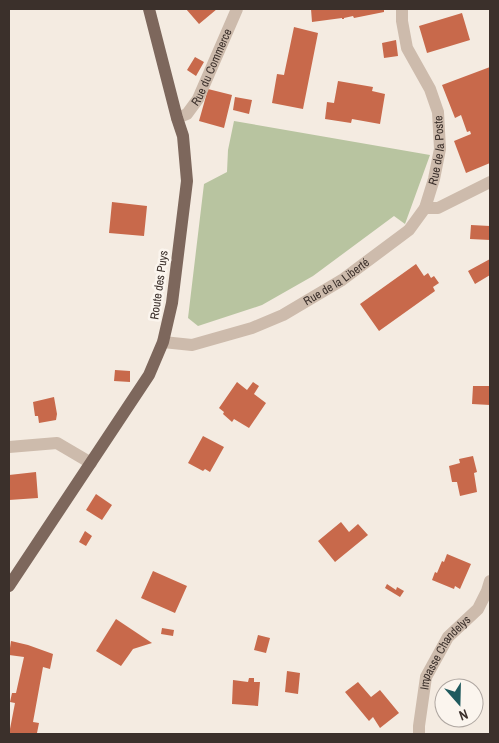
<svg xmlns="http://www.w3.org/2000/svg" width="499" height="743" viewBox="0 0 499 743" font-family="'Archivo Narrow',sans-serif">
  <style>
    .green { fill: #b8c4a0 }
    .building { fill: #c8694b }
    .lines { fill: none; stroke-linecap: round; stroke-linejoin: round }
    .minor { stroke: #cdbbac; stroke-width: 12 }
    .major { stroke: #7d675c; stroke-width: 12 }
    .labels { text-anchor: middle; stroke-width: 5; stroke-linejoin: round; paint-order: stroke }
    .street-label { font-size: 12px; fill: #3b302b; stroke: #fbf5ee }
  </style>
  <rect width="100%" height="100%" fill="#f4ebe1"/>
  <path class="green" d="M234,121L430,155L405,224L394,216L313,276L262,305L198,326L188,318L204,184L227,172L228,150Z"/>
  <path class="building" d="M186,9H217L199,24Z
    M311,9H384V12L354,18L353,16L344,18V19H342V18L312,22Z
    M462,13L470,40L427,53L419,26Z
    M294,27L318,33L303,109L272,103L277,74L284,75Z
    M396,40L398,56L384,58L382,43Z
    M195,57L204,62L196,76L187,70Z
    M490,67V163L466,173L454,141L471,134L470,131L467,132L461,115L455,118L442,85Z
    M338,81L373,87L372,91L385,94L380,124L352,119L351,123L325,119L327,102L334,103Z
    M208,89L232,95L224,128L199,121Z
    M235,97L252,100L249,114L233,110Z
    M112,202L147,206L144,236L109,233Z
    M471,225L490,226V240L470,239Z
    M490,259V275L475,284L468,271Z
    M416,264L424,276L428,273L431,278L434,276L439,283L433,287L435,291L379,331L360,304Z
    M115,370L130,371V382L114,381Z
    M237,382L247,390L253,382L259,386L254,394L266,403L249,428L234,419L232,422L223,414L224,412L219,408Z
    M473,386H490V405L472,404Z
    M54,397L57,414L56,420L39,423L38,416H35L33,402Z
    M203,436L224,447L210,472L205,469L203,471L188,463Z
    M473,456L477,472L474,473L477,492L460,496L457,482H452L449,466L460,463L459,459Z
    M36,472L38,498L9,500V475Z
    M96,494L112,505L102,520L86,510Z
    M341,522L349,532L358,524L368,535L335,562L318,541Z
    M85,531L92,536L86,546L79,542Z
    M447,554L471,564L460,589L455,586L454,589L432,580L435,572L437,573L442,561L444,562Z
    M153,571L187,586L175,613L141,598Z
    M387,584L396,590L397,587L404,591L400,597L385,588Z
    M116,619L152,643L133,649L121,666L96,651Z
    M162,628L174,630L173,636L161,634Z
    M258,635L270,638L266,653L254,650Z
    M11,641L28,645L53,654L50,669L43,667L33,722L39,723L37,733L9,734L15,703L10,702L12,693H16L24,657L9,655Z
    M287,671L300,673L298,694L285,692Z
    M249,678H254V682H260L258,706L232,704L233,680L248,682Z
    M358,682L371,697L380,690L399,713L380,728L373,717L369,721L345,692Z"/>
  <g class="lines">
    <g class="minor">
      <path id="s1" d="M177,118L187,114L198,99L237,9"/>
      <path d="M425,208H438L490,182"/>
      <path id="s2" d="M163,342L192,345L252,328L283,315L342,280L409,230L425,208L434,179L440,149L438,112L430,89L407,48L402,21V9"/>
      <path d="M9,447L57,443L91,463"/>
      <path id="s3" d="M419,734V726L426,677L448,637L478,609L487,591L490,581"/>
    </g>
    <path class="major" d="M9,586L149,375L163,342L172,303L187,181L183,136L177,118L149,9"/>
  </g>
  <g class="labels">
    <g class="street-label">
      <text dy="4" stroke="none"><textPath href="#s1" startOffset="64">Rue du Commerce</textPath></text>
      <text dy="4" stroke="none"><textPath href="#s2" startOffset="364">Rue de la Poste</textPath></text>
      <text dy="4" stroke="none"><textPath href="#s2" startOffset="188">Rue de la Liberté</textPath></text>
      <text transform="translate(159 285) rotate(-82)" y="4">Route des Puys</text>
      <text dy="4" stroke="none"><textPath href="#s3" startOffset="88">Impasse Chandelys</textPath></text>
    </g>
  </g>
  <rect width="499" height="743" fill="none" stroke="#3b302b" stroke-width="20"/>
  <g transform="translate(459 703) rotate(160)"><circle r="24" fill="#fbf5ee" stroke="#aea6a0"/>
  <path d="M0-4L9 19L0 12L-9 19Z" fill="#1f5a5e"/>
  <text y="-8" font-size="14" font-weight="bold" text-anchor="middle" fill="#3b302b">N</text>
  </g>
</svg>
